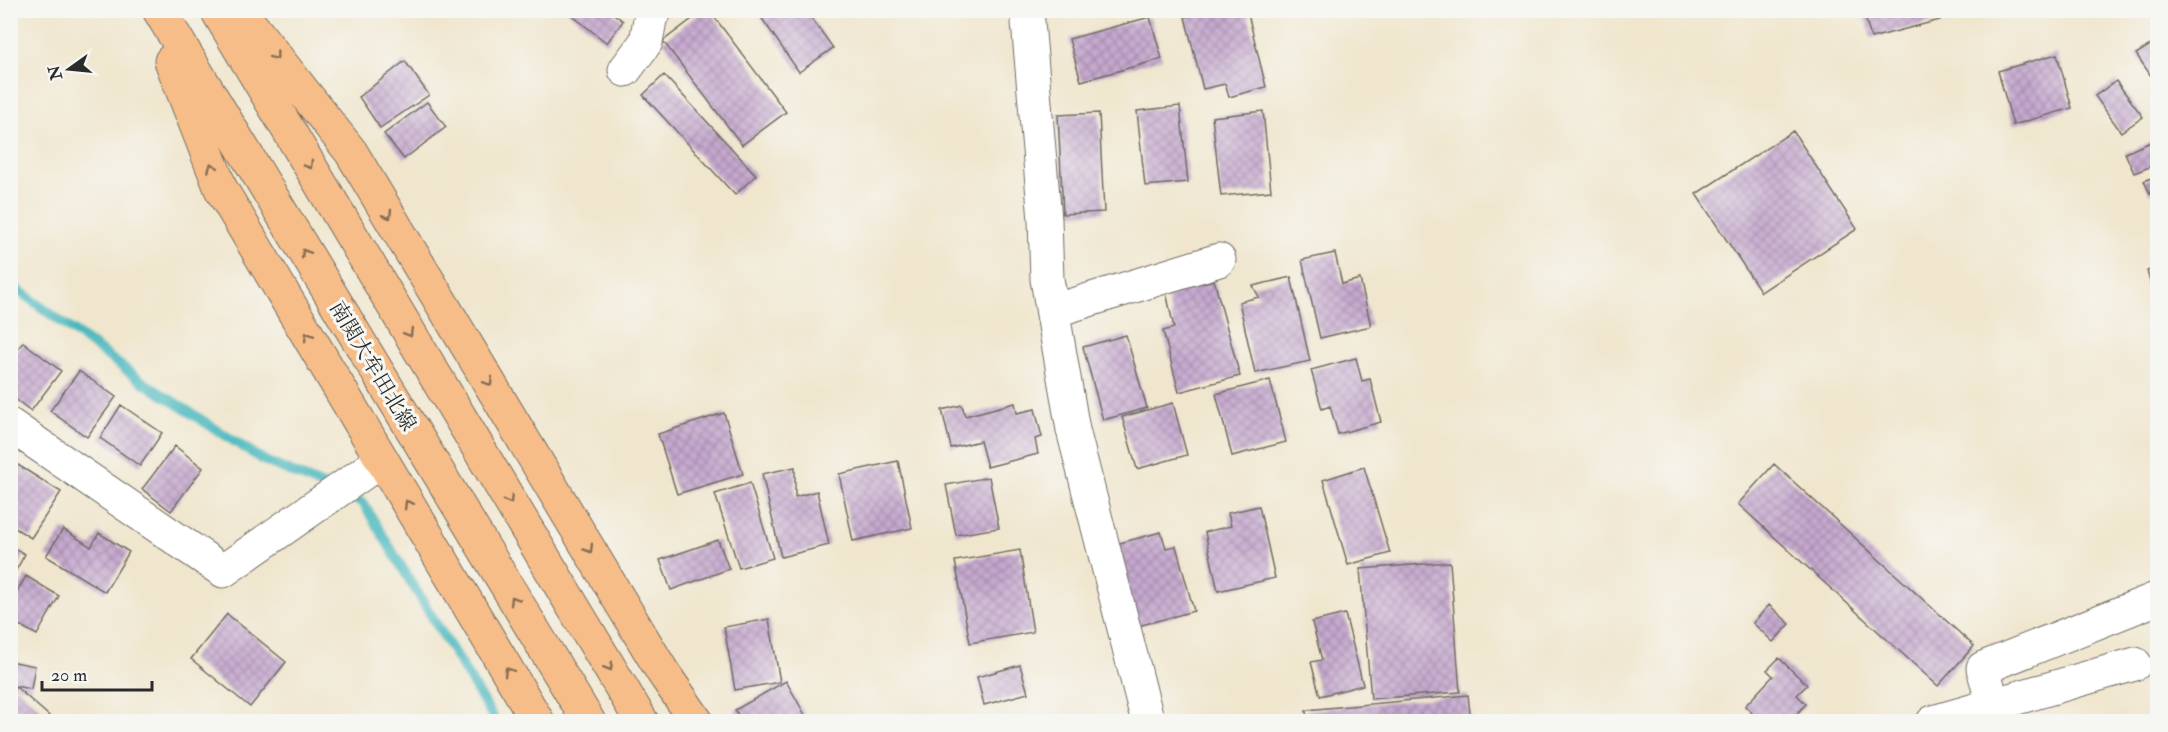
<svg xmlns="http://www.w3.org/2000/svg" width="2168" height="732" viewBox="0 0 2168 732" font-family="'IM FELL Double Pica','Noto Serif JP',serif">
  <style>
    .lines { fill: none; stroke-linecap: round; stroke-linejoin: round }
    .stream { stroke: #48b8be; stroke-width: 10 }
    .building { fill: url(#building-cross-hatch) }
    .street-casing { stroke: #706c64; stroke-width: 35 }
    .primary-casing { stroke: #706c64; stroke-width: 35 }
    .street { stroke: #fff; stroke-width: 33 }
    .primary { stroke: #f7bd88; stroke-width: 33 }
    .oneway { stroke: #876d55 }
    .labels { text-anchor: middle; stroke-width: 6; stroke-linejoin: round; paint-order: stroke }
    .street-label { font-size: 21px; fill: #2b2b2b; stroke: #f6f6f2 }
  </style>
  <defs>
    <pattern id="building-cross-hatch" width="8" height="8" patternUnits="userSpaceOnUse" patternTransform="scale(1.5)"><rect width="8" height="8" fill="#c6a9cf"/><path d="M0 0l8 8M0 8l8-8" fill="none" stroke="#a18aa8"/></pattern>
  </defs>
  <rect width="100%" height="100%" fill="#f6f6f2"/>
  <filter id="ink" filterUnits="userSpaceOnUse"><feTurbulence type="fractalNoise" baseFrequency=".0167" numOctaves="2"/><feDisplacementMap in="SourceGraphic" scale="12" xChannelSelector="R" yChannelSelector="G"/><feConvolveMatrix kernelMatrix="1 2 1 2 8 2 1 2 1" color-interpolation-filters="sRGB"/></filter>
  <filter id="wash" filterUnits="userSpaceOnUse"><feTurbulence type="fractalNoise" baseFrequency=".008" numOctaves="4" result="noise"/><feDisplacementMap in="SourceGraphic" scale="24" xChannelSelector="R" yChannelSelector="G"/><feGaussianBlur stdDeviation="1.35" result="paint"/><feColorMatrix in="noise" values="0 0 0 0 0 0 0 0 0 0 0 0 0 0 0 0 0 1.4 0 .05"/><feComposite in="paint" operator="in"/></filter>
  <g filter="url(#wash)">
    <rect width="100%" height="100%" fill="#f0e6ce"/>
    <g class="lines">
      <path class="stream" d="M10,284L140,380L265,461L363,503L496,722"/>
    </g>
    <g id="blocks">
      <path class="building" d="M565,10H617L614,14L623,21L607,43Z
        M704,10H709L786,112L742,145L663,41Z
        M756,10H806L833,48L799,72Z
        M1214,10H1247L1266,87L1229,97L1225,84L1203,89L1185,17Z
        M1863,10H1938L1940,20L1871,38Z
        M1150,17L1162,59L1081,81L1069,39Z
        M2158,40V86L2136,54Z
        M2057,54L2072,108L2013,125L1998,71Z
        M405,61L429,95L380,128L359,97Z
        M664,75L756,175L735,195L643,95Z
        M2116,81L2143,117L2121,132L2095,96Z
        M427,102L446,127L404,159L384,134Z
        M1180,106L1188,182L1145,186L1137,111Z
        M1263,111L1271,191L1221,196L1212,117Z
        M1099,113L1104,212L1063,214L1058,115Z
        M1793,131L1857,229L1761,292L1696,194Z
        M2158,139V191L2150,194L2144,181L2156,176L2152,166L2134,173L2125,153Z
        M1335,253L1342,284L1360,279L1371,326L1320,338L1302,260Z
        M2158,268V304H2157L2147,271Z
        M1291,277L1310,361L1255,373L1239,302L1259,297L1253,286Z
        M1214,280L1240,376L1179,392L1163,331L1174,328L1166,292Z
        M1126,335L1147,408L1103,420L1083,347Z
        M23,342L61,371L31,411L10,395V359Z
        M1356,358L1362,381L1370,379L1381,422L1338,434L1330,406L1322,409L1311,370Z
        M79,371L116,397L87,437L50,411Z
        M1270,380L1286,442L1232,456L1216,394Z
        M1015,403L1017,413L1035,409L1042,437L1035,439L1038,454L987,467L980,441L951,448L942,410L962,405L965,416Z
        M1173,403L1187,455L1137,469L1122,417Z
        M121,405L162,433L140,466L100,438Z
        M724,413L743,474L677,494L658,434Z
        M175,446L203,468L171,511L142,489Z
        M10,460L61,492L31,538L10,525Z
        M898,461L912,528L853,541L839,474Z
        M1774,464L1974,646L1938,686L1738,504Z
        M795,467V497L817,491L829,545L781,557L762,474Z
        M1364,467L1390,553L1348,565L1323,480Z
        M989,477L999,528L956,535L946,485Z
        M750,483L773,558L739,568L715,494Z
        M1259,506L1275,578L1218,591L1205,532L1231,526L1228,513Z
        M63,529L91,547L99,533L129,552L105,592L46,556Z
        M1161,532L1166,548L1176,546L1194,611L1138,626L1116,544Z
        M718,540L729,569L671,590L660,560Z
        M10,546L25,554L10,581Z
        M1020,550L1033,632L970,643L955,561Z
        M1450,562L1460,692L1371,699L1360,569Z
        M26,576L59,596L37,635L10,620V604Z
        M1769,605L1790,624L1773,642L1753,623Z
        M227,614L286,662L250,707L191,659Z
        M1345,614L1363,685L1320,696L1311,662L1322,660L1312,622Z
        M769,619L780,682L735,690L724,627Z
        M1779,658L1807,685L1797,695L1806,704L1789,722H1761L1745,706L1773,676L1767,670Z
        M10,661L35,666L31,689L10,685Z
        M1020,665L1028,693L984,705L977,677Z
        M786,681L809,722H742L735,710Z
        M16,687L56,722H10V694Z
        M1468,695L1471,722H1307L1306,710Z"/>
    </g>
  </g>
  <g filter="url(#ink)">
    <use href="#blocks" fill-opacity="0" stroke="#706c64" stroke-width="1.5"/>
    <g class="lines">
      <g class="street-casing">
        <path id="street" d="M1027,10L1045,220L1047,279L1073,430L1148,722
          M625,70L646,42L651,14L656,10
          M1053,311L1219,260
          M10,425L223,571L382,460
          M1993,704L1983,668L2158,598
          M1933,722L2135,664"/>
      </g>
      <g class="primary-casing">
        <path id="primary" d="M159,10L589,722
          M239,10L351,152L662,671L697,722
          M218,12L642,722
          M171,61L221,189L538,722"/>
      </g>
      <use href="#street" class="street"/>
      <use href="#primary" class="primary"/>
    </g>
    <defs><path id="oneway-chevron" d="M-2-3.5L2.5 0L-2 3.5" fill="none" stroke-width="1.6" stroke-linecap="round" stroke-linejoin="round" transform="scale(1.5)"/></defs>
    <g class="oneway">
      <use href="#oneway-chevron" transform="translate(275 56) rotate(52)"/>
      <use href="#oneway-chevron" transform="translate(309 165) rotate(59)"/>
      <use href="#oneway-chevron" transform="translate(212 167) rotate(-111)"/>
      <use href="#oneway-chevron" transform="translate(388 215) rotate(59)"/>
      <use href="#oneway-chevron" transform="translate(305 253) rotate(-121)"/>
      <use href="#oneway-chevron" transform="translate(409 333) rotate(59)"/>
      <use href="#oneway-chevron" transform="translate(308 336) rotate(-121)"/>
      <use href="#oneway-chevron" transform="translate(489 382) rotate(59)"/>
      <use href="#oneway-chevron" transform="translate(509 500) rotate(59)"/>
      <use href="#oneway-chevron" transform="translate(408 504) rotate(-121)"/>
      <use href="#oneway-chevron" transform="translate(589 549) rotate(59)"/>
      <use href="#oneway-chevron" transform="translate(514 600) rotate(-121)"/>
      <use href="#oneway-chevron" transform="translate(609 667) rotate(59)"/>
      <use href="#oneway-chevron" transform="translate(508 671) rotate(-121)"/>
    </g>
  </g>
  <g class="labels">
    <g class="street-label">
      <text transform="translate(373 366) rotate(59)" y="7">南関大牟田北線</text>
    </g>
  </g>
  <rect width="2168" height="732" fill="none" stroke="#f6f6f2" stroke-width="36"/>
  <g transform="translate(69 69) rotate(255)" stroke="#f6f6f2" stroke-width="4.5" paint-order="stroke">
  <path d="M0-4.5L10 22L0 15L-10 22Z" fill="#2b2b2b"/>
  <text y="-9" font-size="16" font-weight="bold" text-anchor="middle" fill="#2b2b2b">N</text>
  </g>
  <path d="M42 681v9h110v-9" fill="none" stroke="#2b2b2b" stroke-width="3"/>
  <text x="51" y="681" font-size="18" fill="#2b2b2b" stroke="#f6f6f2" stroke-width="4.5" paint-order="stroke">20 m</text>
</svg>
